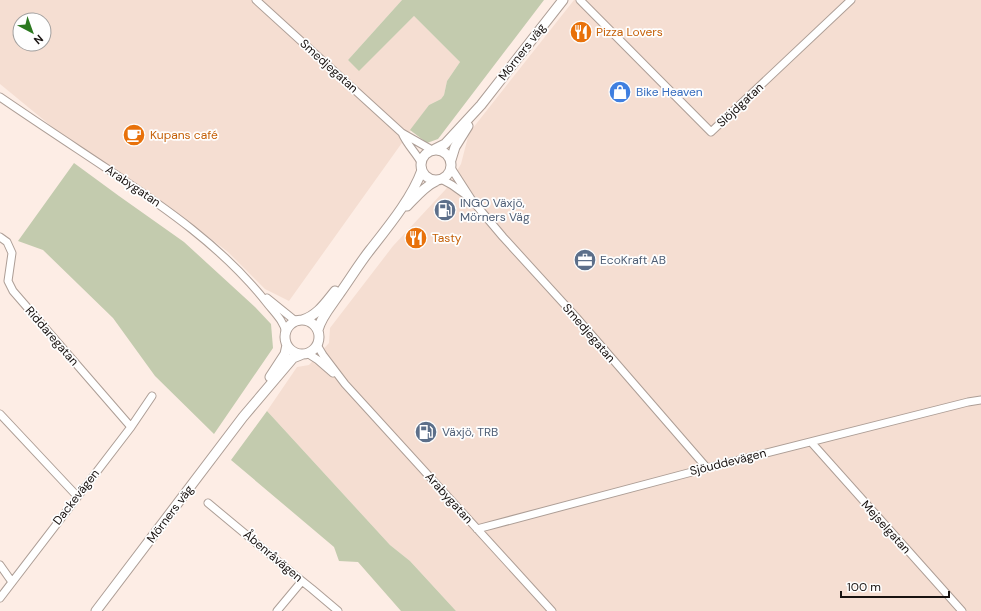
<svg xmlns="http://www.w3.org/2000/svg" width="981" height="611" viewBox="0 0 981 611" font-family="'DM Sans',sans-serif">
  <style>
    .built { fill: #f5ded2; fill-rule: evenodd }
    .green { fill: #c3cbae }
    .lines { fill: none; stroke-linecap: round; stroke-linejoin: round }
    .minor-casing { stroke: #ad9e96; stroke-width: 9 }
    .major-casing { stroke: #ad9e96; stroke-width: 11 }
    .minor { stroke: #fff; stroke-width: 7 }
    .major { stroke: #fff; stroke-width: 9 }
    .labels { text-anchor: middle; stroke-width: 3.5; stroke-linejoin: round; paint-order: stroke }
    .food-label { font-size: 12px; fill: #c56008; stroke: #fefefe; text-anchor: start }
    .street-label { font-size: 12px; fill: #181210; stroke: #fefefe }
    .shop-label { font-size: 12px; fill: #366cbe; stroke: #fefefe; text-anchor: start }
    .service-label { font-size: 12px; fill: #4e5e75; stroke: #fefefe; text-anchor: start }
  </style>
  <rect width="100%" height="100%" fill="#fdede5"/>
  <path class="built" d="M0,0H402L348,60L359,70L414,16L460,62L447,81L444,95L441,99L429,105L289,301L265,289L228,252L167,205L56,130L0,84ZM20,20H44V44H20Z
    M574,0H981V611H456L410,561L390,545L267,411L297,367L309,365L329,343L330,328L393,246L446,189L461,164L469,133Z"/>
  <path class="green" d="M402,0H544L438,139L427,143L410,130L429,105L441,99L444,95L447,81L460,62L414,16L359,71L348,60Z
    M74,163L119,196L184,242L255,307L271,324L273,348L214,434L155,376L113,318L43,250L18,241Z
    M267,411L390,545L410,561L456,611H401L358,562L339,561L334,547L231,460Z"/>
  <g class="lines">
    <g class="minor-casing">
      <path id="minor" d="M256,0L402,133L432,150
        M580,0L711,132L851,0
        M0,97C35,121 70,144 106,168C164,207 223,247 267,303C274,312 284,321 286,333
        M402,133C406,143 415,152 421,162
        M451,168L471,199L503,237L576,317L707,468
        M441,179L452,185L466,195
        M0,237L7,242L12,253L8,281L13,291L131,427
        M267,298L293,319L299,321
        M317,345L323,355L345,384L552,611
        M307,353L318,360L333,373
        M0,414L77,496
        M811,442L962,611
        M208,503L297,577L312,589L338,611
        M477,529L707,468L968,402L981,400
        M0,565L12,582
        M0,598L131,427L152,396
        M277,611L302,581"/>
    </g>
    <g class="major-casing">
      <path id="major" d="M435,149L445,144L481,105L563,0
        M421 165a15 15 0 1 1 30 0a15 15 0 1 1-30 0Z
        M451,160L455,147L468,126
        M407,206C417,196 425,186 438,180
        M302,320C317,316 326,302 335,291
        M285 337a17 17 0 1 1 34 0a17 17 0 1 1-34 0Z
        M318,330C321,317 332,305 340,293C350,279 359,264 370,250C388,227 412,198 422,170
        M270,377L285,354L287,345
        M96,611L243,417L293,358L303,354"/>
    </g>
    <use href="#minor" class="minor"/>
    <use href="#major" class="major"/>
  </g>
  <defs>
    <g id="restaurant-disc" transform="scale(1.15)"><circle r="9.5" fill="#e8710a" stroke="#fefefe"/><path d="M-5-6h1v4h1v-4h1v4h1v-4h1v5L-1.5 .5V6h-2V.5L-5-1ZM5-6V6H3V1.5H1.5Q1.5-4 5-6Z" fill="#fff"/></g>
    <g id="shop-disc" transform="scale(1.15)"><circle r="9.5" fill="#3f7fe0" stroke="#fefefe"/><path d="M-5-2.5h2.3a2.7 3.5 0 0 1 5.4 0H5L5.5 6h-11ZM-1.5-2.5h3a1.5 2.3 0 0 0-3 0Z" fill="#fff"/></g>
    <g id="cafe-disc" transform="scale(1.15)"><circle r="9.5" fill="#e8710a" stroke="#fefefe"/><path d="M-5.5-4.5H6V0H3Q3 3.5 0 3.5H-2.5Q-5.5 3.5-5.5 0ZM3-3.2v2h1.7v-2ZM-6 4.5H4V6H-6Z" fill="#fff"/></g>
    <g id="fuel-disc" transform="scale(1.15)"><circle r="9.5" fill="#5c6f8a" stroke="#fefefe"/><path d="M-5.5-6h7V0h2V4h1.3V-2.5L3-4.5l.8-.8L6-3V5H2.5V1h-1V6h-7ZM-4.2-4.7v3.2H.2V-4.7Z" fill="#fff"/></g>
    <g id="office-disc" transform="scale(1.15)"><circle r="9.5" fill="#5c6f8a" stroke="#fefefe"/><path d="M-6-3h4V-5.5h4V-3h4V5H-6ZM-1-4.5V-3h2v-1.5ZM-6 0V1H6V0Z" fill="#fff"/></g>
  </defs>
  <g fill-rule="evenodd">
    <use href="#restaurant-disc" x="581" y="32"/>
    <use href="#shop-disc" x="620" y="92"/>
    <use href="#cafe-disc" x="134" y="135"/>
    <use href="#fuel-disc" x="445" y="210"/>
    <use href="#restaurant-disc" x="416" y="238"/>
    <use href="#office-disc" x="585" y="260"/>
    <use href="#fuel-disc" x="426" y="432"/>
  </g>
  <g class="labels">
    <g class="food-label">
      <text x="596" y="36">Pizza Lovers</text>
      <text x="150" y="139">Kupans café</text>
      <text x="432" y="242">Tasty</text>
    </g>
    <g class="street-label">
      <text transform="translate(522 52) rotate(-52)" y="4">Mörners väg</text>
      <text transform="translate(329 66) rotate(42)" y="4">Smedjegatan</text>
      <text transform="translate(740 105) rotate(-43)" y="4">Slöjdgatan</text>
      <text transform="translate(133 186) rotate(34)" y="4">Arabygatan</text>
      <text transform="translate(589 333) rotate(49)" y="4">Smedjegatan</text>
      <text transform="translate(52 336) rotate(49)" y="4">Riddaregatan</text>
      <text transform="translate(728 462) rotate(-14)" y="4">Sjöuddevägen</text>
      <text transform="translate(76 497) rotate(-52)" y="4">Dackevägen</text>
      <text transform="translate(449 498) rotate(48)" y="4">Arabygatan</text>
      <text transform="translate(170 514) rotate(-53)" y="4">Mörners väg</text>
      <text transform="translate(886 527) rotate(48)" y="4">Mejselgatan</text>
      <text transform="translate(273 556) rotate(40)" y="4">Åbenråvägen</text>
    </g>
    <g class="shop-label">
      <text x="636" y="96">Bike Heaven</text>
    </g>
    <g class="service-label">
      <text x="460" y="207">INGO Växjö,<tspan x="460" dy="14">Mörners Väg</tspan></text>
      <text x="600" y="264">EcoKraft AB</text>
      <text x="442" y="436">Växjö, TRB</text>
    </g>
  </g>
  <g transform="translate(32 32) rotate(139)"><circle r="19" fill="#fefefe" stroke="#a2a09f"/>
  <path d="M0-3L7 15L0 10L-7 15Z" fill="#2b781f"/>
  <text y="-6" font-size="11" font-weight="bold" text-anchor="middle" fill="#181210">N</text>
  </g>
  <path d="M841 591v6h108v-6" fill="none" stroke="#181210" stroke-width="2"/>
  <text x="847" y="591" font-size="12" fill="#181210" stroke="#fefefe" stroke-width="3" paint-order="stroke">100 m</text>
</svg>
